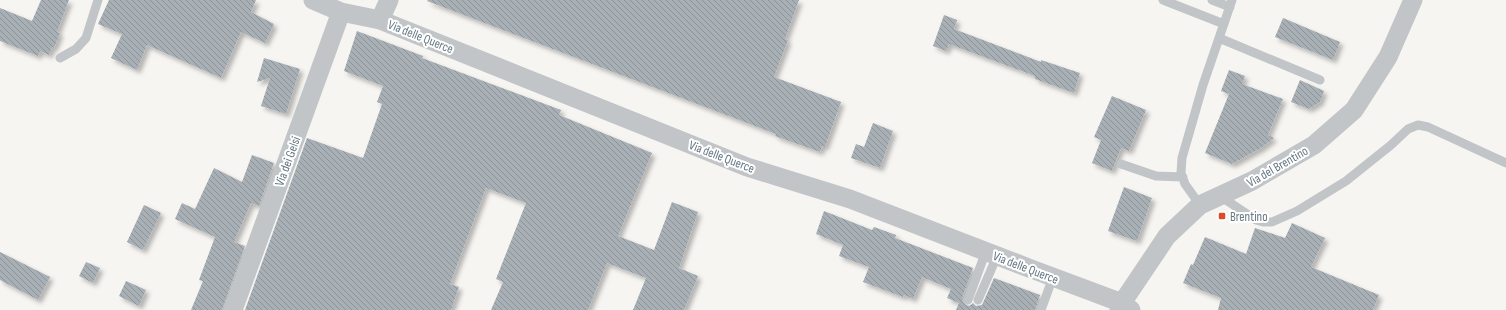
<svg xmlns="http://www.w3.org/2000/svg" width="1506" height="310" viewBox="0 0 1506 310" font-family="'Sofia Sans Condensed',sans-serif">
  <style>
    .building { fill: url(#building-back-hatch); filter: url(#shadow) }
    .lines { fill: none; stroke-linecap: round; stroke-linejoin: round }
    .lane { stroke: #c1c5c8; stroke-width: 9 }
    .street { stroke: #c1c5c8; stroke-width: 19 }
    .poi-dot { fill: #de4b2a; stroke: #fff; stroke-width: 1.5 }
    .labels { text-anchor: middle; stroke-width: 4; stroke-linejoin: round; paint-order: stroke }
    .street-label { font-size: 13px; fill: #657782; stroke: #fff }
    .poi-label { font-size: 13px; fill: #657782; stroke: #fff; text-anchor: start }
  </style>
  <defs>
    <pattern id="building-back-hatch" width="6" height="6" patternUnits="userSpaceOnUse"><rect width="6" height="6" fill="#a8b0b5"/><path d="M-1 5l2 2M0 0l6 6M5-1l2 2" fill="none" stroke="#8c9499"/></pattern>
    <filter id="shadow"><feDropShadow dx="3.5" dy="3.5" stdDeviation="2" flood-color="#0004"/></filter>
  </defs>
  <rect width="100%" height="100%" fill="#f6f5f2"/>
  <path class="building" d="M41,0H69L57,32L60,33L54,48L52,47L49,55L40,51L38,56L0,41V8L32,21Z
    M109,0H256L251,12L274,24L265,43L241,32L221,78L147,45L137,70L111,58L122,34L98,24Z
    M428,0H799L785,39L788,40L774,77L841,102L825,147L822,146L820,152L775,136L776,134L427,1Z
    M944,15L957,20L954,29L1041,62V60L1080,73L1074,93L1035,79V76L949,44L946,51L933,46Z
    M1283,18L1340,42L1333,60L1275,37Z
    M357,31L423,56L422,58L561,110L559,115L652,153L618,236L654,250L672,202L698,212L679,268L698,276L684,310H633L646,278L607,263L588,310H491L503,282L496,279L526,203L486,188L450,284L459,287L451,310H245L307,138L363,158L382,104L377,102L383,86L344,71Z
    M264,58L300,69L286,114L261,106L270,78L257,82Z
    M1229,70L1245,76L1242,84L1283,99L1268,135L1274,138L1261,148L1232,164L1205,153L1229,94L1221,91Z
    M1300,80L1324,91L1320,102L1309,109L1291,102Z
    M1112,96L1146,110L1129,151L1121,148L1112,171L1092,163L1101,140L1094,137Z
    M873,123L893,131L880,168L851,158L856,144L864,147Z
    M252,155L274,163L259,206L251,203L234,242L245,246L222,310H191L203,281L199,280L215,237L175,219L182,203L195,209L214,168L242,182Z
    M1124,187L1152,198L1137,241L1108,231Z
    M144,205L161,213L143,250L127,242Z
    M824,211L872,230L874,227L896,235L895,238L973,268L962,298V301L966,305L969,306L973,303L976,306L982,305L994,278L1040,295L1035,310H956L959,303L947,298L951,289L922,277L913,299L904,295L903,297L863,282L869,267L839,256L843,245L816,234Z
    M1292,223L1325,238L1311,267L1379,295L1373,310H1218L1221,298L1183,283L1191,264L1193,265L1205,237L1246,254L1255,228L1285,238Z
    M0,252L50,277L38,300L0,280Z
    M86,262L100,268L93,283L79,276Z
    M126,281L146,290L139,306L119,296Z"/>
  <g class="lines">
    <path class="lane" d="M1163,0L1224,24
      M1212,0L1230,7
      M1219,38L1320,80
      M60,58L76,49L86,38L98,0
      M1121,164L1156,176L1183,177
      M1220,196L1256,220L1263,222H1272L1297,211L1346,181L1391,145L1408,129L1418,125L1428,127L1506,163
      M1200,205L1185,184L1181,173L1182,158L1203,85L1232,0
      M968,300L986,251
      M978,300L997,256
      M1041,310L1053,277"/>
    <path class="street" d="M313,0L341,12L380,20L747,167L850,199L1034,270L1122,303L1131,310
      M380,20L389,0
      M233,310L341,12
      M1119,310L1122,303L1167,236L1200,205L1252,181L1314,145L1354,110L1388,57L1413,0"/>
  </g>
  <rect class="poi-dot" x="1218" y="212" width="8" height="8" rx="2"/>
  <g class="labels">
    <g class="street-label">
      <text transform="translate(421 36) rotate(22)" y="5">Via delle Querce</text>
      <text transform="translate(722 156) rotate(21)" y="5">Via delle Querce</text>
      <text transform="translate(287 161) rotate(-70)" y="5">Via dei Gelsi</text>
      <text transform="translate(1277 166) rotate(-30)" y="5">Via del Brentino</text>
      <text transform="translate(1026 267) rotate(21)" y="5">Via delle Querce</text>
    </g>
    <g class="poi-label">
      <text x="1230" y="221">Brentino</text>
    </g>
  </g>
</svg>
